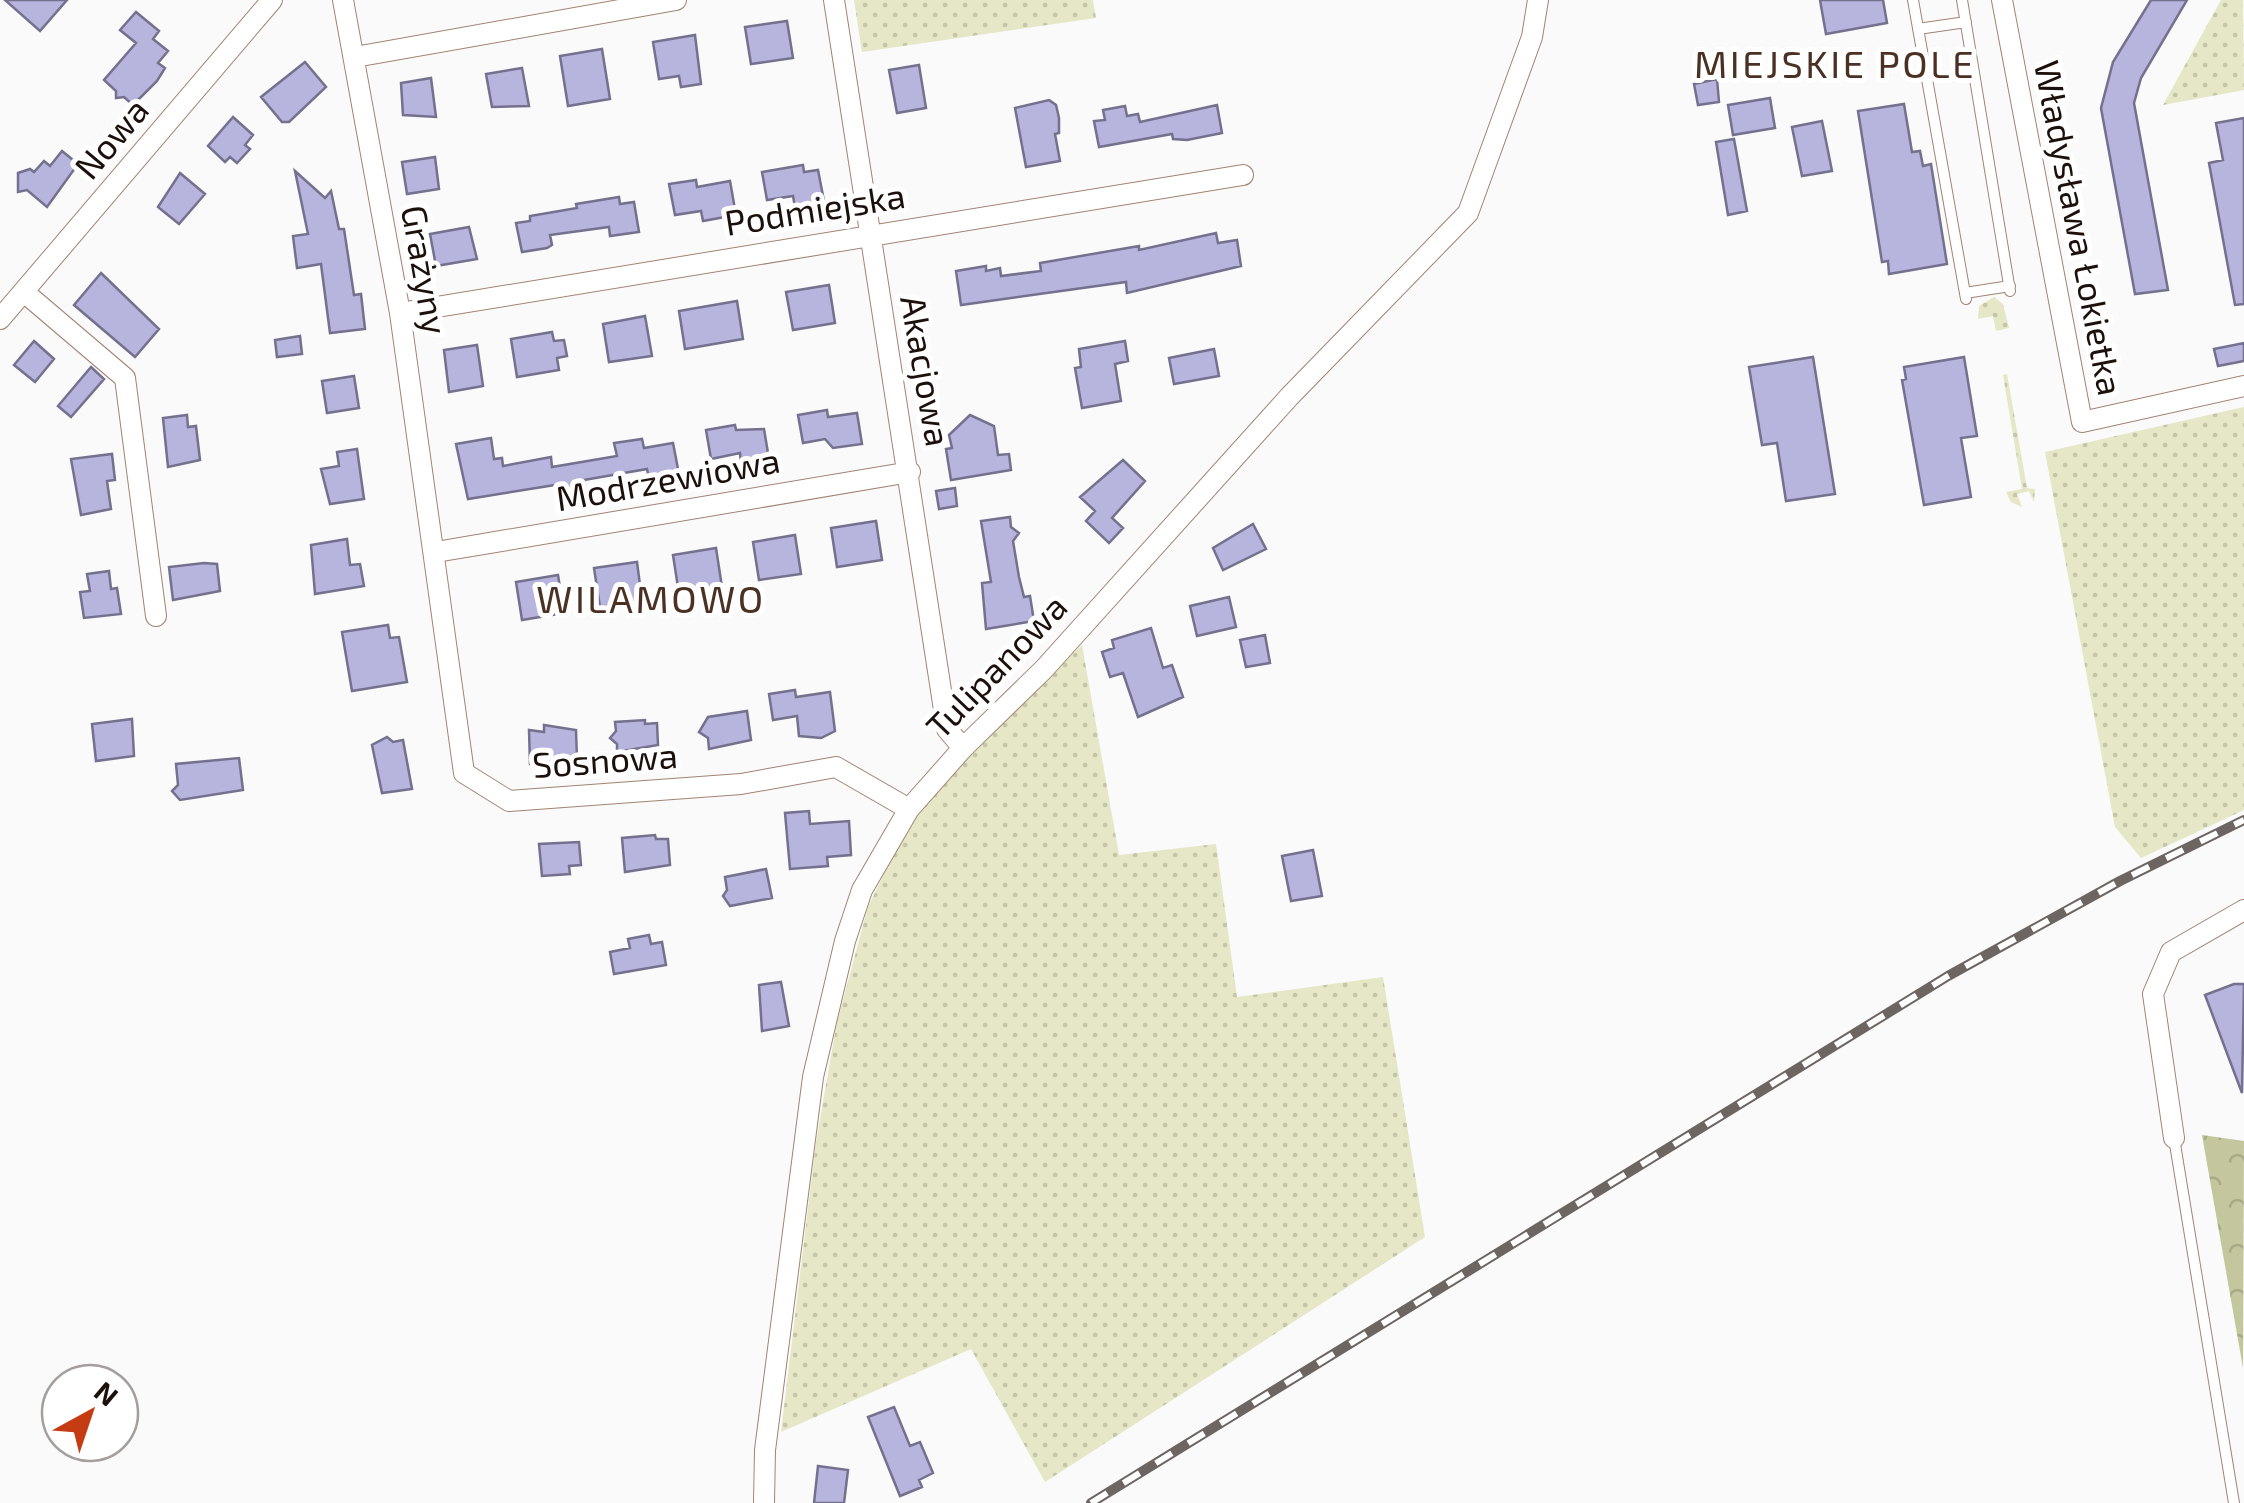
<svg xmlns="http://www.w3.org/2000/svg" width="2244" height="1503" viewBox="0 0 2244 1503" font-family="'Exo 2',sans-serif">
  <style>
    .grass { fill: url(#grass-dots) }
    .forest { fill: url(#forest-crowns) }
    .building { fill: #b7b5dd; stroke: #73718e; stroke-width: 2.5 }
    .lines { fill: none; stroke-linecap: round; stroke-linejoin: round }
    .lane-casing { stroke: #a28375; stroke-width: 12 }
    .street-casing { stroke: #a28375; stroke-width: 22 }
    .lane { stroke: #fff; stroke-width: 10 }
    .street { stroke: #fff; stroke-width: 20 }
    .rail-casing { stroke: #6c6562; stroke-width: 10 }
    .rail { stroke: #fff; stroke-width: 6; stroke-dasharray: 19; stroke-linecap: butt }
    .labels { text-anchor: middle; stroke-width: 10; stroke-linejoin: round; paint-order: stroke }
    .street-label { font-size: 35px; fill: #1b100b; stroke: #fff }
    .neighbourhood-label { font-size: 38px; letter-spacing: 2.5px; fill: #4b3124; stroke: #fff }
  </style>
  <defs>
    <pattern id="grass-dots" width="8" height="8" patternUnits="userSpaceOnUse" patternTransform="scale(2.5)"><rect width="8" height="8" fill="#e5e7c6"/><path d="M2 2h.1M6 6h.1" fill="none" stroke="#c4c5a9" stroke-width="1.8" stroke-linecap="round"/></pattern>
    <pattern id="forest-crowns" width="20" height="18" patternUnits="userSpaceOnUse" patternTransform="scale(2.5)"><rect width="20" height="18" fill="#c4c79d"/><path d="M2 6a3 3 0 1 1 6 0M12 15a3 3 0 1 1 6 0" fill="none" stroke="#a8aa86"/></pattern>
  </defs>
  <rect width="100%" height="100%" fill="#fafafa"/>
  <path class="grass" d="M854,0H1093L1096,18L862,52Z
    M2221,0H2243L2244,90L2163,105Z
    M1994,297L2003,304L2009,328L1996,331L1993,316L1978,319L1979,306Z
    M2007,374L2027,488L2035,489L2034,502L2029,491L2017,494L2022,507L2011,502L2006,492L2022,489L2003,375Z
    M2244,407V810L2141,858L2115,827L2045,452Z
    M1082,645L1119,855L1216,844L1237,997L1383,977L1425,1237L1045,1482L971,1349L781,1432L816,1142L837,1022L868,907L919,802Z"/>
  <path class="forest" d="M2202,1135L2244,1141L2243,1368Z"/>
  <path class="building" d="M5,0H67L40,31Z
    M1820,0H1883L1887,23L1826,34Z
    M2151,0H2187L2141,78L2134,103L2168,290L2135,294L2101,108L2113,62Z
    M136,12L159,31L153,39L168,51L158,63L165,68L157,81L133,105L124,97L116,98V91L104,80L136,43L120,30Z
    M787,21L793,58L751,64L745,27Z
    M695,35L701,84L681,87L679,76L659,79L653,42Z
    M602,49L610,99L568,106L560,56Z
    M305,62L326,87L289,122H282L261,97Z
    M919,65L926,108L897,113L889,70Z
    M522,68L529,106L492,107L486,74Z
    M431,78L436,117L403,115L401,83Z
    M1717,79L1719,102L1698,105L1694,84Z
    M1770,98L1775,128L1733,135L1728,105Z
    M1049,100L1056,105L1059,118V133L1055,134L1060,161L1026,167L1015,108Z
    M1904,104L1912,152L1920,151L1923,166L1931,164L1947,264L1889,274L1888,261L1882,262L1858,111Z
    M1217,105L1222,133L1187,140L1173,139L1172,134L1099,147L1094,121L1105,120L1103,110L1125,106L1127,116L1138,114L1140,122Z
    M233,117L253,135L245,145L250,149L237,163L230,157L225,162L208,146Z
    M2244,118V304L2235,305L2209,163L2223,160L2216,123Z
    M1822,121L1832,171L1802,176L1792,127Z
    M1734,139L1747,211L1728,215L1716,142Z
    M62,151L78,164L47,207L27,190L18,192V173L30,169L34,172L44,161L50,166Z
    M435,157L439,189L407,194L402,162Z
    M803,165L804,172L818,170L824,201L795,207L793,196L767,200L762,172Z
    M295,171L325,198L331,191L339,229H344L354,295L361,294L365,329L330,333L321,264L297,268L293,236L308,234Z
    M180,173L205,194L179,224L158,207Z
    M696,180L697,187L730,181L736,215L703,221L701,211L675,215L669,184Z
    M619,197L620,204L634,202L639,232L610,236L609,227L550,235L552,245L547,248L522,252L516,223L530,221V216L577,208L576,204Z
    M469,227L477,259L436,266L430,234Z
    M1216,233L1218,243L1237,240L1241,266L1127,293L1126,282L961,305L956,271L986,266V271L1000,268L1001,276L1041,271L1040,263L1139,246V250Z
    M101,273L159,329L135,357L74,305Z
    M829,285L835,323L793,330L786,292Z
    M737,301L743,339L685,349L679,311Z
    M645,316L652,356L609,362L603,324Z
    M552,332L554,341L564,340L567,356L557,358L559,370L517,377L511,339Z
    M300,336L302,354L277,357L275,340Z
    M34,341L54,359L35,382L14,365Z
    M1125,341L1128,361L1115,364L1121,401L1082,408L1075,368L1081,367L1079,349Z
    M2244,343V361L2218,366L2214,349Z
    M477,345L483,386L449,392L444,350Z
    M1214,349L1219,376L1174,384L1169,358Z
    M1813,357L1835,494L1786,501L1777,443L1762,445L1749,367Z
    M1964,357L1977,436L1961,438L1971,497L1924,505L1902,380L1906,379L1904,367Z
    M91,367L104,379L71,417L58,406Z
    M354,376L359,408L327,413L322,381Z
    M827,410L828,417L857,413L862,444L833,448L825,439L803,443L798,415Z
    M187,415L188,427L196,426L200,460L168,467L163,418Z
    M970,415L994,426L998,455L1009,454L1011,470L951,480L946,449L952,448L949,435Z
    M735,425L736,430L764,429L769,459L741,463L740,453L711,459L706,430Z
    M491,438L494,459L502,458L503,466L551,457L552,467L617,456L614,443L642,439L644,448L673,443L679,474L649,479L647,469L584,480L586,489L556,494L555,485L468,499L456,444Z
    M357,449L364,499L330,504L321,469L339,466L337,452Z
    M112,454L115,480L107,481L111,509L81,515L71,459Z
    M1123,460L1145,481L1112,518L1123,528L1109,543L1086,521L1095,511L1080,497Z
    M955,488L957,506L939,509L936,491Z
    M1010,517L1011,527L1019,533L1013,541L1019,577L1024,597L1030,596L1034,621L986,629L982,583L991,582L981,521Z
    M876,521L882,560L837,567L831,528Z
    M1253,524L1266,549L1223,570L1213,548Z
    M795,535L801,574L759,580L753,542Z
    M347,539L350,565L360,564L364,586L315,594L311,545Z
    M716,548L722,587L679,594L673,555Z
    M637,562L642,600L600,607L594,568Z
    M204,563L217,564L220,591L173,600L169,567Z
    M109,571L111,589L117,588L121,614L84,618L80,592L90,591L87,574Z
    M558,575L564,613L522,620L516,582Z
    M1229,597L1236,627L1197,636L1190,606Z
    M388,625L390,638L399,637L407,682L352,691L342,632Z
    M1151,628L1163,668L1172,665L1183,697L1138,717L1123,673L1110,677L1102,652L1114,648L1112,640Z
    M1265,635L1270,663L1246,667L1240,640Z
    M795,690L796,697L830,692L835,731L821,738L799,736L797,716L773,720L769,694Z
    M747,711L751,740L709,749L708,738L699,732L708,717Z
    M132,719L134,756L96,761L92,724Z
    M645,720V724L657,723L658,745L617,752V744L610,738L616,731L615,722Z
    M544,725L576,730L577,760L530,764L529,730L544,732Z
    M387,737L393,742L403,740L412,789L382,793L372,745Z
    M239,758L243,790L180,800L172,791L178,785L176,764Z
    M809,811L810,824L849,821L851,855L827,857L828,866L790,869L785,813Z
    M655,835L656,839H668L670,865L625,872L622,838Z
    M579,842L581,865L569,866L570,874L542,876L539,844Z
    M1313,850L1322,896L1291,901L1282,856Z
    M766,869L772,898L730,906L723,896L727,890L725,877Z
    M649,935L651,944L662,942L666,965L614,974L610,952L630,948L628,939Z
    M781,982L789,1026L762,1031L759,985Z
    M2234,984H2244L2242,1093L2205,995Z
    M894,1407L910,1446L920,1442L933,1473L919,1480L922,1487L900,1496L868,1417Z
    M818,1466L848,1470L844,1503H814Z"/>
  <g class="lines">
    <g class="lane-casing">
      <path id="lane" d="M1913,0L1966,299
        M1962,0L2010,291
        M1918,29L1966,22
        M1965,293L2010,286
        M2174,1138L2234,1503"/>
    </g>
    <g class="street-casing">
      <path id="street" d="M343,0L400,313L464,773L509,801L741,784L836,767L909,809
        M834,0L947,729L963,748
        M2002,0L2082,422L2244,386
        M355,57L676,0
        M24,292L125,378L156,616
        M400,313L1243,175
        M0,319L272,0
        M436,552L910,472
        M2174,1138L2153,994L2171,952L2244,910
        M764,1503L765,1450L813,1077L845,941L862,890L909,809L963,748L1044,669L1289,397L1468,213L1532,37L1538,0"/>
    </g>
    <use href="#lane" class="lane"/>
    <use href="#street" class="street"/>
    <g class="rail-casing">
      <path id="rail" d="M1091,1503L1948,976L2120,881L2244,820"/>
    </g>
    <use href="#rail" class="rail"/>
  </g>
  <g class="labels">
    <g class="street-label">
      <text transform="translate(112 139) rotate(-50)" y="12">Nowa</text>
      <text transform="translate(815 210) rotate(-9)" y="12">Podmiejska</text>
      <text transform="translate(2078 228) rotate(79)" y="12">Władysława Łokietka</text>
      <text transform="translate(424 270) rotate(80)" y="12">Grażyny</text>
      <text transform="translate(925 371) rotate(80)" y="12">Akacjowa</text>
      <text transform="translate(668 480) rotate(-10)" y="12">Modrzewiowa</text>
      <text transform="translate(997 667) rotate(-46)" y="12">Tulipanowa</text>
      <text transform="translate(605 761) rotate(-4)" y="12">Sosnowa</text>
    </g>
    <g class="neighbourhood-label">
      <text x="1835" y="78">MIEJSKIE POLE</text>
      <text x="651" y="613">WILAMOWO</text>
    </g>
  </g>
  <g transform="translate(90 1413) rotate(40)"><circle r="48" fill="#ffffff" stroke="#a49f9d" stroke-width="2.5"/>
  <path d="M0-8L18 38L0 25L-18 38Z" fill="#c53c12"/>
  <text y="-15" font-size="28" font-weight="bold" text-anchor="middle" fill="#1b100b">N</text>
  </g>
</svg>
